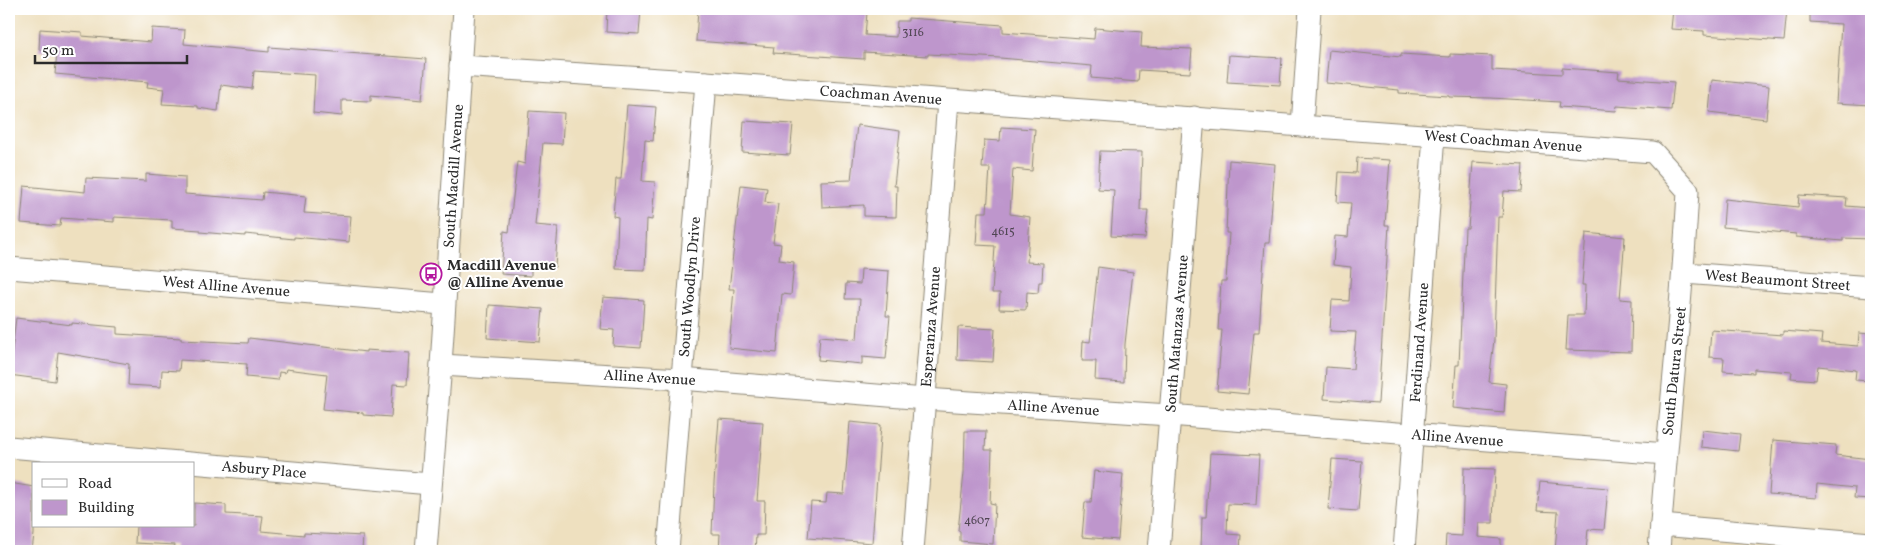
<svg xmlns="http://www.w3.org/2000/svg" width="1880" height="560" viewBox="0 0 1880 560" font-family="Vollkorn,serif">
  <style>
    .building { fill: #be96cc }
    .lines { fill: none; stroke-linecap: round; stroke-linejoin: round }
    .minor-casing { stroke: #8c8675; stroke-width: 23 }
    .minor { stroke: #fff; stroke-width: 21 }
    .labels { text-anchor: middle; stroke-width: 4; stroke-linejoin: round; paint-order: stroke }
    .number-label { font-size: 12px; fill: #504653 }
    .street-label { font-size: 15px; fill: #2b2b2b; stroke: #fff }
    .poi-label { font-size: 15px; font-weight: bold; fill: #2b2b2b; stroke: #fff; text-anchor: start }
  </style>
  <rect width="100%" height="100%" fill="#fff"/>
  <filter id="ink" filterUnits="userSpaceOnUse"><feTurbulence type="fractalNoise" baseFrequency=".02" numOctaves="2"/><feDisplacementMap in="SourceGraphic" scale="10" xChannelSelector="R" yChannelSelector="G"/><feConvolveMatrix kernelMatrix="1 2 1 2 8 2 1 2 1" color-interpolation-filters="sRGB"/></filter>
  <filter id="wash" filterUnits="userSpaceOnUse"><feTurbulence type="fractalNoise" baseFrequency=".0096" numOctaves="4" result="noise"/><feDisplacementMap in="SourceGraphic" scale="20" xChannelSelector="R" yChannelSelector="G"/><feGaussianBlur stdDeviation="1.12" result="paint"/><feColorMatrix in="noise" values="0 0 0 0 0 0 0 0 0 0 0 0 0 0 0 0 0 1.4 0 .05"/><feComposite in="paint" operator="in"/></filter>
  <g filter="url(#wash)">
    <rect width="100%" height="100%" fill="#eee0bf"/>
    <g id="blocks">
      <path class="building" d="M607,9H641L639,34L606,32Z
        M698,9H853V12L867,13L865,35L896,37L897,21H908V18L1003,25V32L1094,39L1095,28L1142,32L1141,47L1192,49L1190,73L1139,70L1138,82L1091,78L1092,66L1000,58L928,54V56L864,52V59L773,53L774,47L696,41Z
        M1673,9H1787L1784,41L1704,35V31L1671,29Z
        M1810,9H1871V105L1836,103L1841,24L1810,22Z
        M152,28L185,30L184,44L269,52V47L426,59L422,100L371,95V101L342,100V116L313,113L315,75L254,71L252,89L221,85L218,111L198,108V106L162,104L164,89L147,87L148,82L55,74L57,51L39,50L40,29L82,32V36L151,42Z
        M1329,50L1401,57V54L1450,57V54L1492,56V70L1562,74V68L1619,72L1618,78L1674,82L1671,110L1617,106L1616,111L1559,107L1560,102L1491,98L1449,97V96L1399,93V90L1326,83Z
        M1229,55L1282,58L1280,85L1227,82Z
        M1712,80L1769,86L1766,119L1709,112Z
        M627,105L656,107L653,141L645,140L642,181L655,182L652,220L647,219L645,270L616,269L618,217L613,216L616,179H621Z
        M529,111L564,113L562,144L543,143L535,225L558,227L555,267H531V276L501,274L504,231L509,232L517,162L525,164Z
        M744,121L793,124L790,155L742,152Z
        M857,125L900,131L894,186H897L896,217L864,216V205L822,207L821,181L851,180Z
        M1001,127L1035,129L1032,171L1013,169L1010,214L1030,217L1027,262L1043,263L1042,282H1039L1038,293L1027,292L1026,310L999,309L1000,293H992L995,246L976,245L978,212H987L990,168H982L984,140L1000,141Z
        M1100,151L1142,152L1140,210H1148L1145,238L1111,236L1114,190L1098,189Z
        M1357,158L1390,160L1385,225H1389L1378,403L1324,399L1326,367L1353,369L1356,332L1330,331L1332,300L1349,301L1351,267L1333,265L1335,236L1348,237L1351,203L1337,202L1339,172L1356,173Z
        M1229,160L1275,164L1269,243H1265L1259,332H1254L1248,394L1217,391L1222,330H1218L1221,281H1226L1229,233H1226Z
        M1473,162L1523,165L1521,192L1504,191L1502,217H1498L1494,340L1489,382L1506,384L1504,413L1453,408L1456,365H1459L1465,228H1468Z
        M146,174L185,177V194L262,200L263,192L306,196L304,213L351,216L349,242L294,237V239L245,234V236L200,232V230L172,228V220L114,217V222L61,218L60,226L21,223L24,186L85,192L86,178L146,181Z
        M741,185L767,188L765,202L778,204L773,243L781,244L779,260L794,262L791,295L782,294L777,353L729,348L734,289H729Z
        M1799,195L1847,198L1846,206L1871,208V239L1843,238V241L1796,237V234L1723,227L1725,199L1798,207Z
        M1586,233L1625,237L1620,299L1632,300L1631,352L1566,350L1568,315H1584L1585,285H1582Z
        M1098,267L1133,272L1125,344L1124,382L1095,380L1096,361H1082L1083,341L1090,342Z
        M861,269L889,271L886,316H890L886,359L862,357V364L818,360L820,336L857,339L860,299H845L846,283L860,284Z
        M603,297L644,300L641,348L613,346L614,330L600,329Z
        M489,305L543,309L540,342L487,338Z
        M16,318L72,325V323L117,327V334L181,338V340L248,343L249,338L366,352V350L409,353L407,385L393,384L391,417L363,415V413L323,409L327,374L286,369L285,373L279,372L278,380L246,377L247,364L180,360L179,371L162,370L161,387L128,385L129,364L58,352L55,381L9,375Z
        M958,327L995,329L993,362L957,360Z
        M1711,330L1783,335V331L1822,334L1821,343L1858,346L1859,333L1871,334V381L1855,380L1856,370L1818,366L1816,380L1791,378L1792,372L1754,369V373L1723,371L1724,358L1709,357Z
        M719,419L763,422L757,501H765L764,535H756L755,551H719L720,534H712L714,483Z
        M850,422L881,425L872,543L808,538L811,502L826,503L827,493L844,494Z
        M1702,430L1740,434L1738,451L1701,447Z
        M965,431H986L985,450H992L990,503L995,504L993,544L960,541V531H958L964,473Z
        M1773,440L1836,445L1835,455L1871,459V499L1854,498L1855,488L1817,484L1816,498L1769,494Z
        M1210,453L1259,455L1256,505L1228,504L1227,534L1241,535L1240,551H1201L1202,517H1206Z
        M1332,459L1362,461L1358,511L1328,509Z
        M1464,468L1495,469L1493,523H1479L1478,537L1501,539V551H1445L1446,535L1462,536Z
        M1094,471L1123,474L1118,540L1082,537L1085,502H1091Z
        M1540,482L1608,488L1604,530L1588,529L1586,551H1555L1558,512L1537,511Z
        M9,483L34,487V534L32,551H9Z
        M194,503L226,505V514L263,516L261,531L304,535V533L363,536L362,551H174L175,545L135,543L136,526H194Z"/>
    </g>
  </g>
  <g filter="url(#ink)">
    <use href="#blocks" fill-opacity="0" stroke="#8c8675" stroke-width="1"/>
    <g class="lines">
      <g class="minor-casing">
        <g id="minor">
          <path id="s1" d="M460,66L706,82L1653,152L1688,191C1682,312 1667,431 1659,551"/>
          <path d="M1302,126L1310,9"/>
          <path id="s2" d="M9,268L443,304"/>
          <path id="s3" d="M1684,273L1871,287"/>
          <path id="s4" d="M441,365L681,379L925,399L1169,415L1666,454"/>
          <path id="s5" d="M9,447L430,484"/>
          <path d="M1661,525L1871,543"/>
          <path id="s6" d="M426,551L441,365L464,9"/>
          <path id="s7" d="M668,551L706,82"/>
          <path id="s8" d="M913,551L948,101"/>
          <path id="s9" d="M1159,551L1194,117"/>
          <path id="s10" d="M1404,551L1434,135"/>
        </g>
      </g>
      <use href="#minor" class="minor"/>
    </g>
  </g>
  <defs>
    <g id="bus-ring" transform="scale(1.125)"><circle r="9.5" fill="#fff" stroke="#b5179e" stroke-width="1.5"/><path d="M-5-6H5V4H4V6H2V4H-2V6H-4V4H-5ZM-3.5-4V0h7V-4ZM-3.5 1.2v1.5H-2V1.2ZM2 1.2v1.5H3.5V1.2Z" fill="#b5179e"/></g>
  </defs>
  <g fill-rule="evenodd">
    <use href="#bus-ring" x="431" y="274"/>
  </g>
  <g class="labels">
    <g class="number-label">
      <text x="913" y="36">3116</text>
      <text x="1003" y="235">4615</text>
      <text x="977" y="524">4607</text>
    </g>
    <g class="street-label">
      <text dy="5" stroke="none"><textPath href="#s1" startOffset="422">Coachman Avenue</textPath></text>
      <text dy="5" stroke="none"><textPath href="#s1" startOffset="1046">West Coachman Avenue</textPath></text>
      <text dy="5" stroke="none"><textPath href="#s6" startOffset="376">South Macdill Avenue</textPath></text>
      <text dy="5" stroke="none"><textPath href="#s3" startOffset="94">West Beaumont Street</textPath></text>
      <text dy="5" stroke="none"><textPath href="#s2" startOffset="218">West Alline Avenue</textPath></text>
      <text dy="5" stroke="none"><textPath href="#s7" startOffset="265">South Woodlyn Drive</textPath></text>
      <text dy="5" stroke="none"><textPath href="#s8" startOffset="225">Esperanza Avenue</textPath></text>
      <text dy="5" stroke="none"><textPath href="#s9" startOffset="218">South Matanzas Avenue</textPath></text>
      <text dy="5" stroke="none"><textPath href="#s10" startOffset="209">Ferdinand Avenue</textPath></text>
      <text transform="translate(1674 371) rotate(-84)" y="5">South Datura Street</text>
      <text dy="5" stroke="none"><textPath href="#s4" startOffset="209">Alline Avenue</textPath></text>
      <text dy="5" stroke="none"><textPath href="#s4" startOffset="614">Alline Avenue</textPath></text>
      <text dy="5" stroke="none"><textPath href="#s4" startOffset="1019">Alline Avenue</textPath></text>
      <text dy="5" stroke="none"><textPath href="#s5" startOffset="256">Asbury Place</textPath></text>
    </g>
    <g class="poi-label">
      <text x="447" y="270">Macdill Avenue<tspan x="447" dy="17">@ Alline Avenue</tspan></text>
    </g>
  </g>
  <rect width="1880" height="560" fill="none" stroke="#fff" stroke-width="30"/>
  <rect x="32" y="462" width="162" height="65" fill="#ffffff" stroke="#aaaaaa"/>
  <rect x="42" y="479" width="25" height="8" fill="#ffffff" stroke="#aaaaaa"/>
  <text x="78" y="488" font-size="15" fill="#2b2b2b">Road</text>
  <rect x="42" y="500" width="25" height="15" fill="#be96cc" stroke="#aaaaaa"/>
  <text x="78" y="512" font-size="15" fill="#2b2b2b">Building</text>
  <path d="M35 55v8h152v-8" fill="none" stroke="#2b2b2b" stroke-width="2.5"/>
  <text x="42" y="55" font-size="15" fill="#2b2b2b" stroke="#ffffff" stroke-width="4" paint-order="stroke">50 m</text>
</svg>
